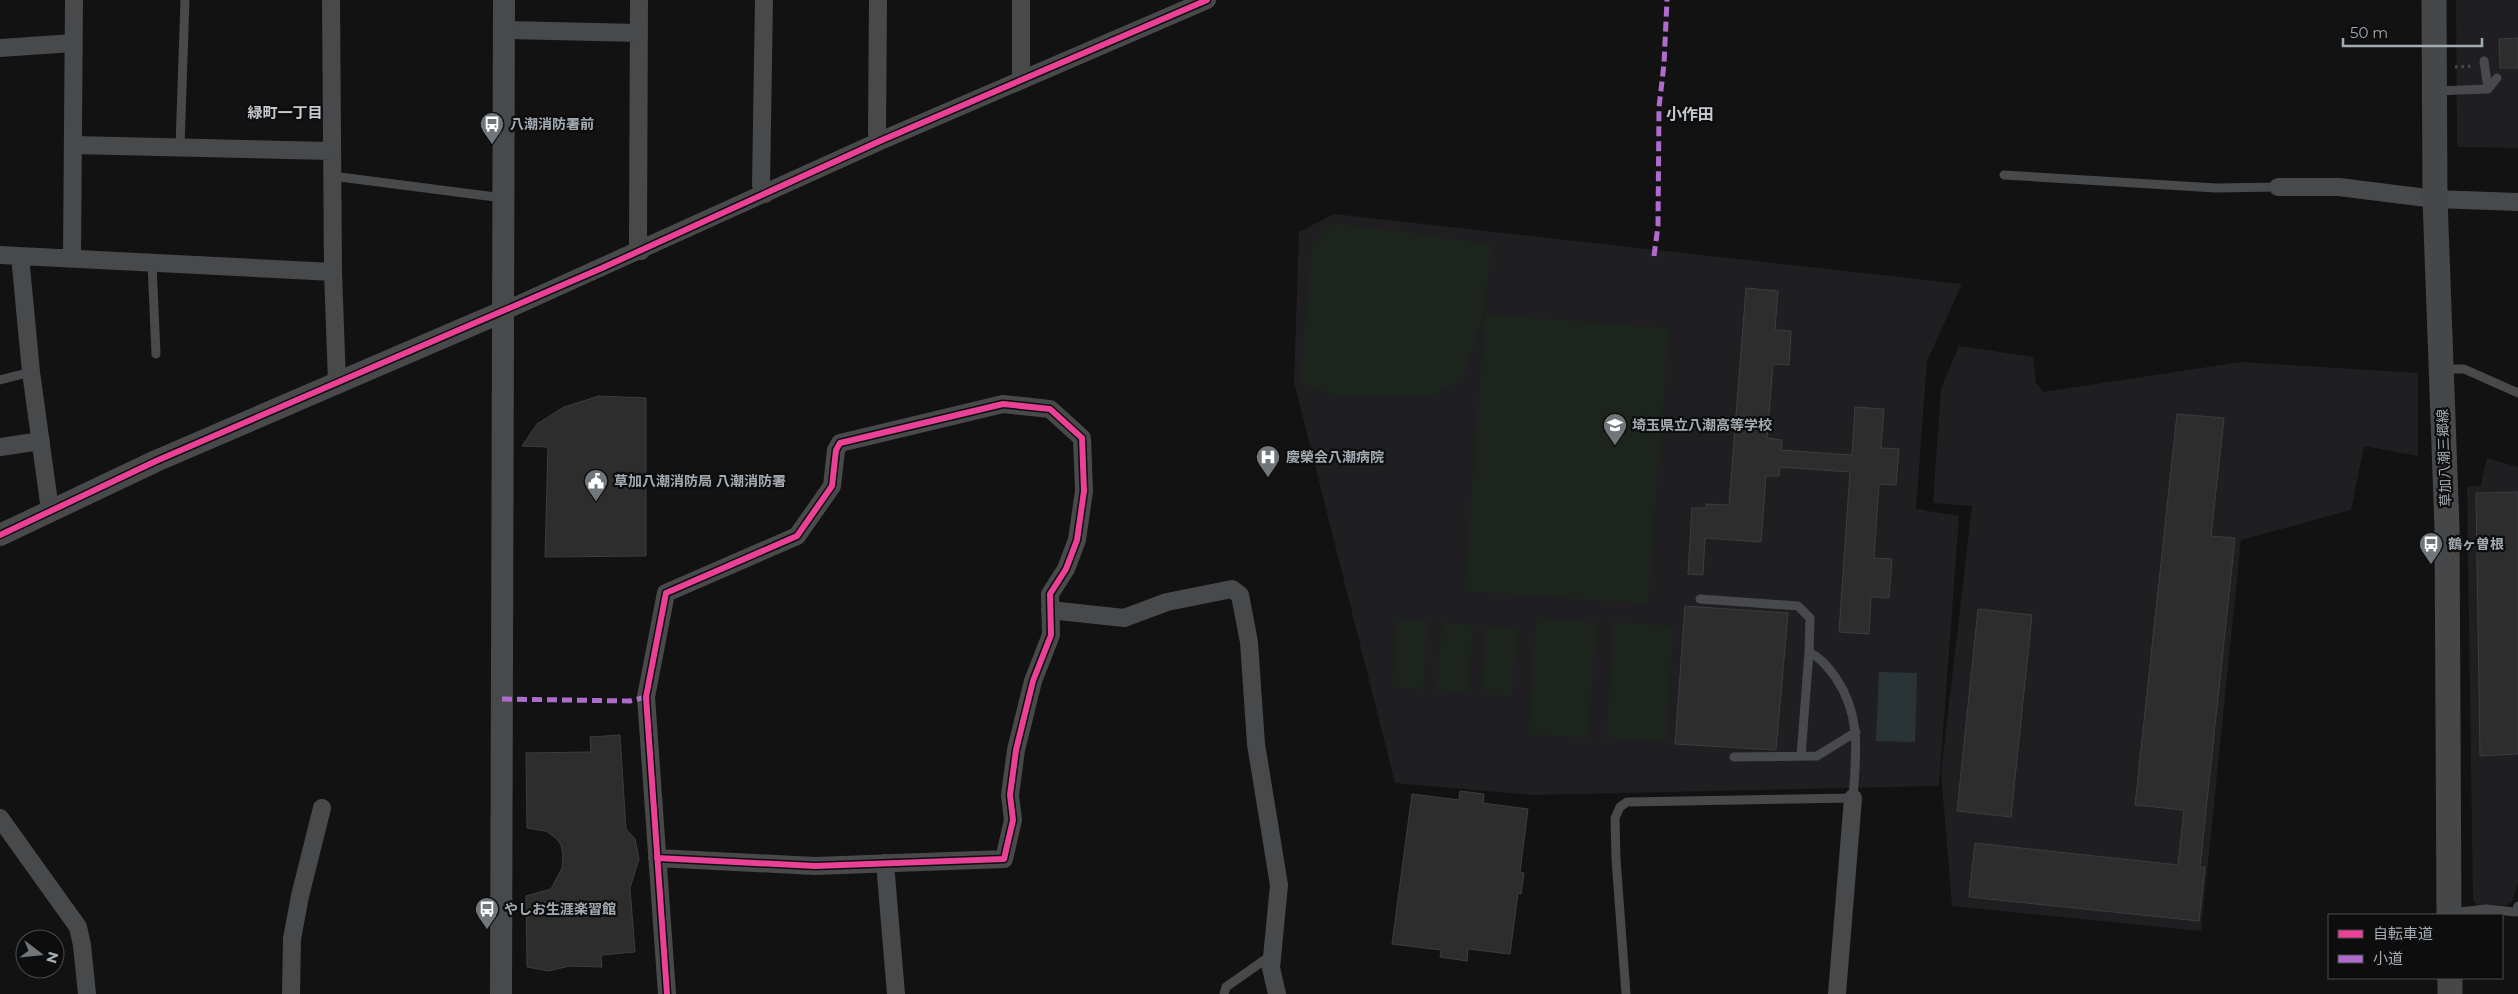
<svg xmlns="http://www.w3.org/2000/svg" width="2518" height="994" viewBox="0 0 2518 994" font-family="Montserrat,'Noto Sans JP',sans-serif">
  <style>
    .built { fill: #1f1f21 }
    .green { fill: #1d231d }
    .water { fill: #2a3437 }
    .building { fill: #2d2d2e; stroke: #3b3d3f }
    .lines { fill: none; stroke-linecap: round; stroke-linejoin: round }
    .path { stroke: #484a4d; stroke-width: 3; stroke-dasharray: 2.5 4; stroke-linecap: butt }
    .service { stroke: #47494b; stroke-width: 9 }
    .minor { stroke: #47494b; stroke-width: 18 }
    .tertiary { stroke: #47494b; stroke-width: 22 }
    .secondary { stroke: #464749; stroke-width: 25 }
    .quiet { stroke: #b06ccc; stroke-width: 5; stroke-dasharray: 10 5; stroke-linecap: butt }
    .cycleway-casing { stroke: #0d0d0e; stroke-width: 9 }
    .cycleway { stroke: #ea4096; stroke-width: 6 }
    .labels { text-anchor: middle; stroke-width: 4.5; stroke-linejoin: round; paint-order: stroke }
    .poi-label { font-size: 14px; font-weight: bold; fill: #a4acb3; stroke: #0d0d0e; text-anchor: start }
    .street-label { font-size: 14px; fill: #a4acb3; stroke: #0d0d0e }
    .neighbourhood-label { font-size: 15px; font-weight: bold; fill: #c5cacf; stroke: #0d0d0e }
    .quarter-label { font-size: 16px; font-weight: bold; fill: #c5cacf; stroke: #0d0d0e }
  </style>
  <rect width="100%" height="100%" fill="#121213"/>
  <path class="built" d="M2456,0H2518V148L2457,147Z
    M1334,214L1962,284L1927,361L1916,509L1959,516L1939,786L1532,795L1395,783L1294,382L1299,232Z
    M1959,346L2033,357L2036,383L2043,392L2241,362L2418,373V456L2364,446L2351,510L2241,540L2201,931L1952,906L1941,773L1972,506L1933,503L1941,388Z
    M2487,458L2518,467V883L2512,902L2506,905H2478L2473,901L2467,487L2481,485Z"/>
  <path class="green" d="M1335,223L1492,244L1483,315L1462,380L1431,396L1333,395L1299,382L1313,240Z
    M1485,314L1669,328L1648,604L1464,591Z
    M1536,617L1597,622L1588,738L1528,734Z
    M1397,619L1428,621L1423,689L1392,687Z
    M1614,622L1674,626L1666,742L1606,738Z
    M1442,623L1473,625L1468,692L1437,690Z
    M1486,626L1517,628L1512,696L1481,694Z"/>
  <path class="water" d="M1879,672L1917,673L1915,742L1876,741Z"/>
  <path class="building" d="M2518,38V68H2500L2499,39Z
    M1746,288L1778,291L1775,330L1791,331L1789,365L1773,364L1767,438L1782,440L1781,450L1852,455L1855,407L1884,409L1881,448L1899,449L1896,485L1879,484L1874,558L1892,559L1889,598L1871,597L1869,634L1839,632L1850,472L1780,467L1779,476H1766L1761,542L1705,538L1703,575L1688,574L1692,508H1706V504L1729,505Z
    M599,396L646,398V556L545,557L548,447L522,446L537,424L564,407Z
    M2177,414L2224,418L2211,536L2235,538L2200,867H2205L2199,921L1969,897L1975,843L2178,865L2184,810L2135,805Z
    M2518,492V754L2480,756L2476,493Z
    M1685,606L1788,613L1776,750L1675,744Z
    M1978,609L2032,615L2011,817L1957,811Z
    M620,735L626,829L635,839L639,859L630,888L635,952L601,955L602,967L569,966L549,971L527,967L526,896L551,889L562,868L563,855L561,845L556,838L546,831L527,828L526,753L591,752L590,737Z
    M1460,791L1484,794L1483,803L1528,809L1520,872L1524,873L1521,894L1518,893L1510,954L1468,949L1467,961L1440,957L1441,950L1392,944L1412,794L1459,800Z"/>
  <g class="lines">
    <path class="path" d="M2455,67L2473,66"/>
    <path class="service" d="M2484,61L2488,89
      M2435,91L2488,89L2497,78
      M180,146L185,0
      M2004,175L2216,188L2278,187
      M332,176L503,198
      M152,263L156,354
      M2443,369H2464L2518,393
      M0,380L31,372
      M1801,756L1809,652
      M1734,757L1817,756L1856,732
      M2451,913L2486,909L2516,912L2518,906
      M1224,994L1226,987L1273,954
      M1626,994L1616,859L1615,818L1620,807L1627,802L1853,798C1856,754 1862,717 1836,678C1827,666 1822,659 1809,652L1810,618L1798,606L1700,599"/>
    <path class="minor" d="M331,0L333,272L337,382
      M639,0L638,243L641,251
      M764,0L761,185L765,194
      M878,0L877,133L880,141
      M1021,0V73L1023,79
      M504,30L639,33
      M0,48L73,43
      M73,145L332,151
      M2278,187H2339L2435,199L2518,202
      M0,255L333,272
      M20,256L31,372L50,510
      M72,258L74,0
      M502,312L880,141L1207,0
      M0,447L41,441
      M1050,610L1124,618L1167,602L1232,589L1240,595L1249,642L1256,744L1279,885L1271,968L1277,994
      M0,818L78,927L82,945L87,994
      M657,858L815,866L1004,859L1013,820L1010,795L1016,750L1033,681L1051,635L1050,594L1066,569L1077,540L1084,491L1082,438L1050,409L1003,404L840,443L836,450L832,486L797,536L666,593L646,697L667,994
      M885,863L896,994
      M291,994L292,939L300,896L322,808
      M1837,994L1853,798"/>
    <path class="tertiary" d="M0,535L156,461L502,312
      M501,994L504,0"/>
    <path class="secondary" d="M2434,0L2435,199L2447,528L2449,915
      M2450,978V994"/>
    <path class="quiet" d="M1654,256L1658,226L1659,107L1664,64L1667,0
      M502,699L630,701L646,697"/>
    <g class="cycleway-casing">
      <path id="cycleway" d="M0,535L156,461L602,268L880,141L1207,0
        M657,858L815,866L1004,859L1013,820L1010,795L1016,750L1033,681L1051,635L1050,594L1066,569L1077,540L1084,491L1082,438L1050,409L1003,404L840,443L836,450L832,486L797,536L666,593L646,697L667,994"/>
    </g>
    <use href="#cycleway" class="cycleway"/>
  </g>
  <defs>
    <g id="bus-pin" transform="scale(1.25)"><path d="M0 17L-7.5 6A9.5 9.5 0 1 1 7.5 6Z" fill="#71767b" stroke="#0d0d0e"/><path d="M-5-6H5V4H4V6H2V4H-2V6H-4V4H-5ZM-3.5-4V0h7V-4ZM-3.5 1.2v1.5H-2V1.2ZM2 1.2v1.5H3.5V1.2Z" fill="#fff"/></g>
    <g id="school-pin" transform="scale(1.25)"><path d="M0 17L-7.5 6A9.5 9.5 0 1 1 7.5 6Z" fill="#71767b" stroke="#0d0d0e"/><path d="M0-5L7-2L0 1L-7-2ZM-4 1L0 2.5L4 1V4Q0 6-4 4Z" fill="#fff"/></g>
    <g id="hospital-pin" transform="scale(1.25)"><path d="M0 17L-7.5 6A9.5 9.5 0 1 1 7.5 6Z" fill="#71767b" stroke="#0d0d0e"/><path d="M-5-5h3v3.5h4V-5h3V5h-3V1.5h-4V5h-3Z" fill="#fff"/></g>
    <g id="civic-pin" transform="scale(1.25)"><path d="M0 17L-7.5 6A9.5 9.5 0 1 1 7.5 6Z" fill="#71767b" stroke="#0d0d0e"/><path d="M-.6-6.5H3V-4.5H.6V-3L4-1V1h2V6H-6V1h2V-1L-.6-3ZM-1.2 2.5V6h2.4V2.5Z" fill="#fff"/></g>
  </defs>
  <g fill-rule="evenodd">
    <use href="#bus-pin" x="492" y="124"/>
    <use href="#school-pin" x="1615" y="425"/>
    <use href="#hospital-pin" x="1268" y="457"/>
    <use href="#civic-pin" x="596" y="481"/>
    <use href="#bus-pin" x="2431" y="544"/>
    <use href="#bus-pin" x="487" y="909"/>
  </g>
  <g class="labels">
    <g class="poi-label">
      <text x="510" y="129">八潮消防署前</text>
      <text x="1632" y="430">埼玉県立八潮高等学校</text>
      <text x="1286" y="462">慶榮会八潮病院</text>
      <text x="614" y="486">草加八潮消防局 八潮消防署</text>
      <text x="2448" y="549">鶴ヶ曽根</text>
      <text x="504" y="914">やしお生涯楽習館</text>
    </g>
    <g class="street-label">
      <text transform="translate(2444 458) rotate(-92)" y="5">草加八潮三郷線</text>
    </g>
    <g class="neighbourhood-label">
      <text x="285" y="118">緑町一丁目</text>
    </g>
    <g class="quarter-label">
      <text x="1690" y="120">小作田</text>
    </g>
  </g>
  <rect x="2328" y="914" width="175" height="65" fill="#0d0d0e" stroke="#494d50"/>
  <rect x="2338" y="930" width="25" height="8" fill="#ea4096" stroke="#494d50"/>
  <text x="2373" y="939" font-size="15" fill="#a4acb3">自転車道</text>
  <rect x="2338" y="955" width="25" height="8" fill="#b06ccc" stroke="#494d50"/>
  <text x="2373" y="964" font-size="15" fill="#a4acb3">小道</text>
  <g transform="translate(40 954) rotate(106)"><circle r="24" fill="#0d0d0e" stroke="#494d50"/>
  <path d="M0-4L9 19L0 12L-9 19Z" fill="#71767b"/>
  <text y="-8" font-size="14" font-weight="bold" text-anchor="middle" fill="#a4acb3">N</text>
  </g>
  <path d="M2343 38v8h139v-8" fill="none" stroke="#a4acb3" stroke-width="2.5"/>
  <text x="2350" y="38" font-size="15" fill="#a4acb3" stroke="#0d0d0e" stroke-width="4" paint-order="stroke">50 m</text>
</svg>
